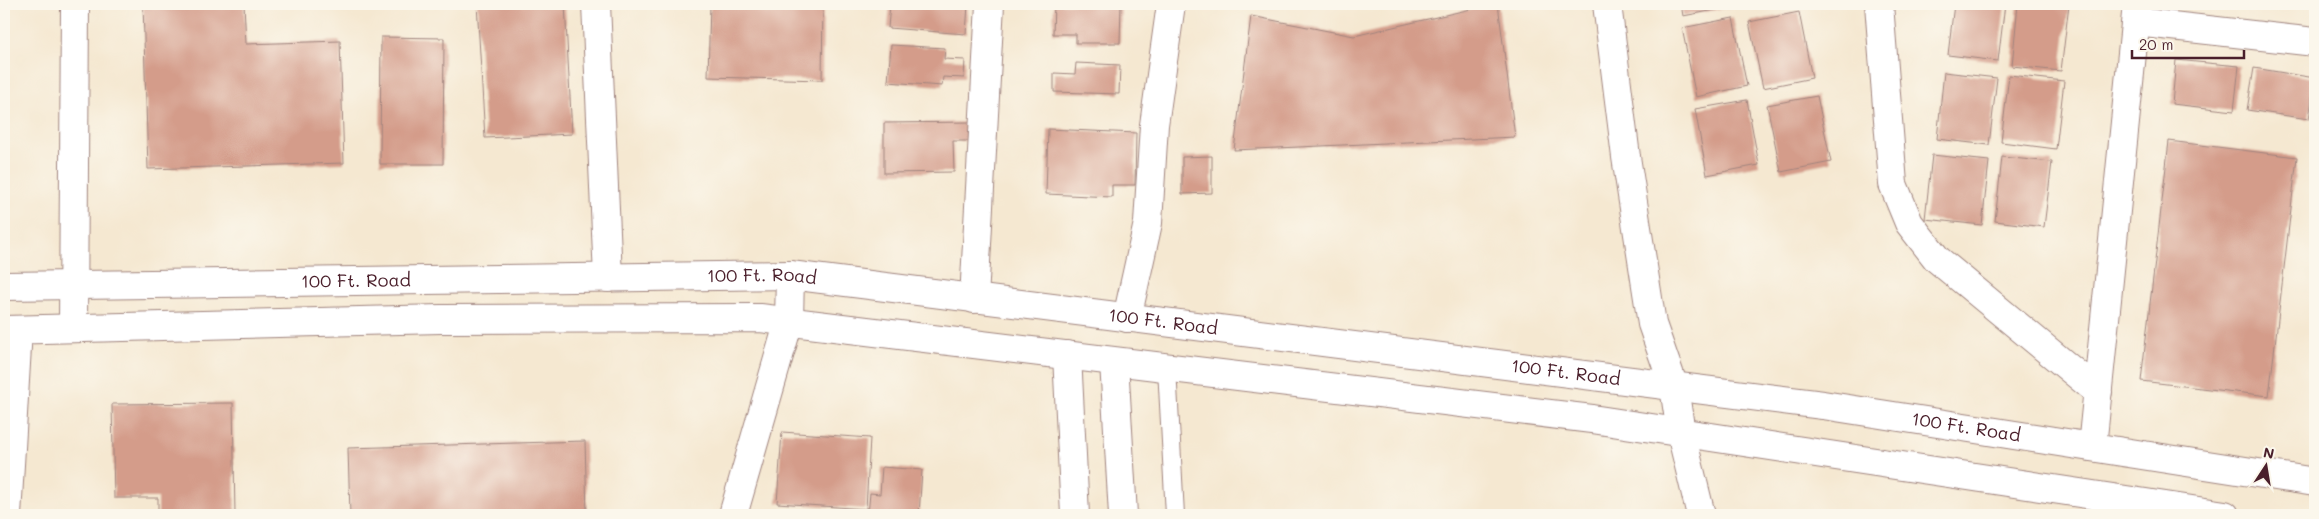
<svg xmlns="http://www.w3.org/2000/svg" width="2319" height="519" viewBox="0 0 2319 519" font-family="Mali,sans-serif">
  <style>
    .building { fill: #d49c8a }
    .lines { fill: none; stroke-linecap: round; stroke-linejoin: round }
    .lane-casing { stroke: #a0847e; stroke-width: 20 }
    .street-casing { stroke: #a0847e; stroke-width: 30 }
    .secondary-casing { stroke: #a0847e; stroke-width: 30 }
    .primary-casing { stroke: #a0847e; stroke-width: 30 }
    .lane { stroke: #fff; stroke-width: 18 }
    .street { stroke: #fff; stroke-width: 28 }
    .secondary { stroke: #fff; stroke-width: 28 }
    .primary { stroke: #fff; stroke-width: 28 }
    .labels { text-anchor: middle; stroke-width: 4.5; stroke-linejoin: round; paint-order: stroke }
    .street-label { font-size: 18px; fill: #4a1f2b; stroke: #fbf7ec }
  </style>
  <rect width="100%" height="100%" fill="#fbf7ec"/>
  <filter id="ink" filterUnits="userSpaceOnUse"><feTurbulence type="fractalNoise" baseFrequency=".02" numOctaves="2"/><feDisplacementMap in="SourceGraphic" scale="10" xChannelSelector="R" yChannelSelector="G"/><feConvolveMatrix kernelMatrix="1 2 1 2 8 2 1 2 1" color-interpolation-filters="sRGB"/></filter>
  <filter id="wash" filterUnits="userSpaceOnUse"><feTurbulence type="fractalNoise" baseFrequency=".0096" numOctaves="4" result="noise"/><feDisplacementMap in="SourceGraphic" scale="20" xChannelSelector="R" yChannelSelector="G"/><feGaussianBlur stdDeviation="1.12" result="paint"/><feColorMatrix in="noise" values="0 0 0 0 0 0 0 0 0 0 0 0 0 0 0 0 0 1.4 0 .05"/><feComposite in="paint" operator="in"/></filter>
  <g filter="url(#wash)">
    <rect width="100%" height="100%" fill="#f5e8d1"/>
    <g id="blocks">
      <path class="building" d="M143,4H244L246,44L340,41L344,163L148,169Z
        M477,4H565L572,134L485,138Z
        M710,4H823L822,80L708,77Z
        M890,4H968L966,34L888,28Z
        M1054,4H1121L1120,43H1076V34H1053Z
        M1493,4H1498L1515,137L1234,150L1251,16L1354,36Z
        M1681,4H1737V6L1683,16Z
        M1954,4H2005L1998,61L1948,55Z
        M2018,4H2069L2061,71L2012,66Z
        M1799,12L1812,78L1763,88L1749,22Z
        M1733,18L1747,86L1696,97L1682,28Z
        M381,37L444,38L443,164H380Z
        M891,45L945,48L944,59L965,60L964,78L943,77L942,86L888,82Z
        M2176,60L2239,66L2234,111L2172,104Z
        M1076,63L1120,65L1119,94L1054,92V73L1075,74Z
        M2254,68L2315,78L2309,119L2247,110Z
        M1944,72L1997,78L1989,145L1937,139Z
        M2009,75L2064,81L2056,149L2001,142Z
        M1817,96L1831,162L1781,172L1767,105Z
        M1747,100L1759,165L1707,175L1695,109Z
        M972,122V141H953L954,172L884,173V123Z
        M1048,129L1136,133L1135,185H1112V197L1046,194Z
        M2169,141L2297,157L2269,396L2141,381Z
        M1932,155L1989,161L1982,225L1925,219Z
        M1212,156V193L1182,194V157Z
        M2002,157L2052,162L2044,227L1995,221Z
        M233,403L235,515H158V498H114L112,404Z
        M782,432L870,438L866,509L777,503Z
        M585,441L587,515H350L348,448Z
        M882,467L922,470L919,515H868L870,493L880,494Z"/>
    </g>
  </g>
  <g filter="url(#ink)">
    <use href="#blocks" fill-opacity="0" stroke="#a0847e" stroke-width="1"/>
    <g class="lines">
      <g class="lane-casing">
        <path id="lane" d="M1167,368L1175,515"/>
      </g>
      <g class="street-casing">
        <path id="street" d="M596,4L608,278
          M1879,4L1893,184L1909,223L1937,259L2098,392
          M2136,22L2315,42
          M974,299L990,4
          M1127,318L1148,223L1154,125L1171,4
          M73,328L75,4
          M1067,355L1075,515
          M1114,362L1123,515
          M2092,447L2137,4
          M7,515L18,330
          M733,515L789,321L790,275"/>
      </g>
      <g class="secondary-casing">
        <path id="secondary" d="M1607,4L1626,157L1652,324L1674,387L1681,433L1701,515"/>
      </g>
      <g class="primary-casing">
        <g id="primary">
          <path id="s1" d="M4,286L790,275L1823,405L2315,482"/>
          <path d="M4,330L441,319L760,318L1592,419L2225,515"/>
        </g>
      </g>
      <use href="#lane" class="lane"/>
      <use href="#street" class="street"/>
      <use href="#secondary" class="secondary"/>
      <use href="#primary" class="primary"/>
    </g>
  </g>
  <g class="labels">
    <g class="street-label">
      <text dy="6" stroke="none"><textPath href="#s1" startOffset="758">100 Ft. Road</textPath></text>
      <text dy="6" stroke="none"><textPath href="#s1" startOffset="352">100 Ft. Road</textPath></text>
      <text dy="6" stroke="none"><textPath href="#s1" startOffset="1162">100 Ft. Road</textPath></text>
      <text dy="6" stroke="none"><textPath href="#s1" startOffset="1568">100 Ft. Road</textPath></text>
      <text dy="6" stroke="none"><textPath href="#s1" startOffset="1972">100 Ft. Road</textPath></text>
    </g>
  </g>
  <rect width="2319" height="519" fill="none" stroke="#fbf7ec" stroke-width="20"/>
  <g transform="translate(2266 466) rotate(12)" stroke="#fbf7ec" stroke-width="4" paint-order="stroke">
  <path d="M0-4L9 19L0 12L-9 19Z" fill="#4a1f2b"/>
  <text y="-8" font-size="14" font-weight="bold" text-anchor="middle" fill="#4a1f2b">N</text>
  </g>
  <path d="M2132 50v8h112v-8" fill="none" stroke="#4a1f2b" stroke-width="2.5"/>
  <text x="2139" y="50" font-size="15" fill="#4a1f2b" stroke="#fbf7ec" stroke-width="4" paint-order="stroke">20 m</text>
</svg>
